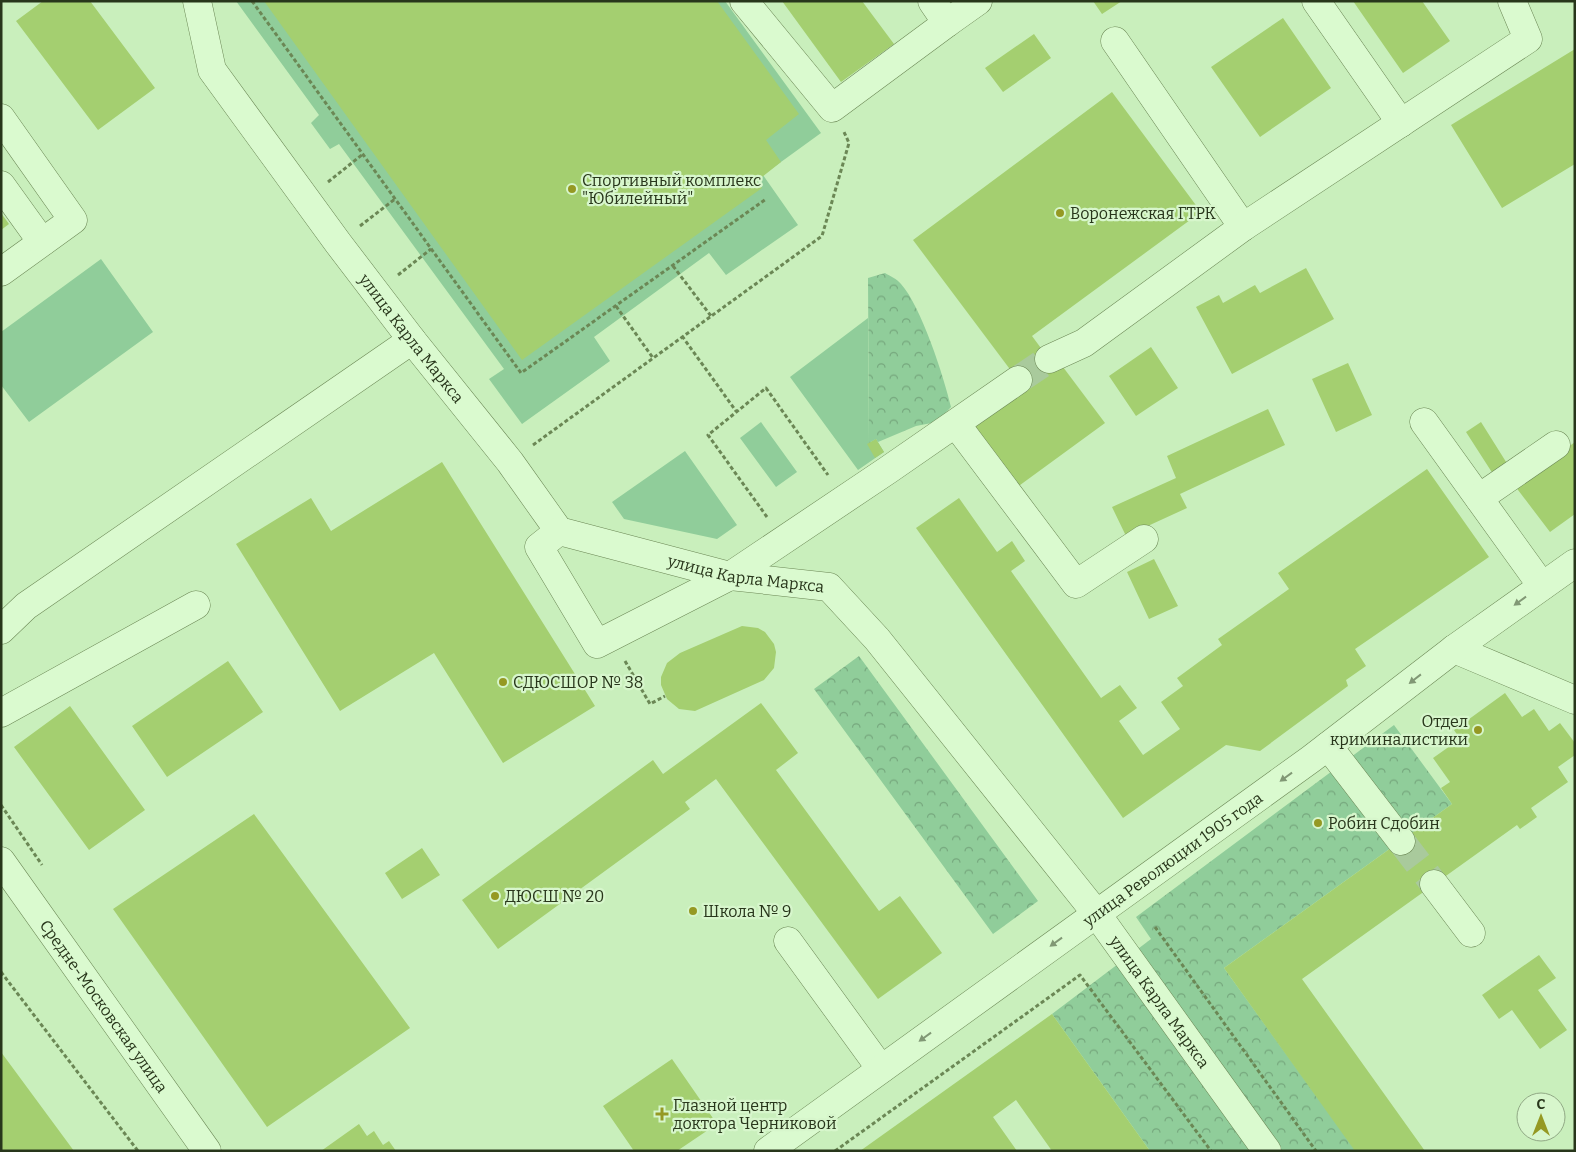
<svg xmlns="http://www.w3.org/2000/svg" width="1576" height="1152" viewBox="0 0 1576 1152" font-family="Bitter,serif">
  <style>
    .green { fill: #90cd9a }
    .forest { fill: url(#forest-crowns) }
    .building { fill: #a4cf70 }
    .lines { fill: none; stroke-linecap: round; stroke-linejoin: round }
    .minor-tunnel { stroke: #a9ca9c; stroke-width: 28; stroke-dasharray: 28 14; stroke-linecap: butt }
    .minor-casing { stroke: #6b8755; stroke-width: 29 }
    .path { stroke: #6b8755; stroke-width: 3; stroke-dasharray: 4 2.5; stroke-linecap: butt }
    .minor { stroke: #dafacf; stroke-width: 28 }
    .oneway { fill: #819875 }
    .poi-dot { fill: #959923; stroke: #d7f6cc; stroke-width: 2 }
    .labels { text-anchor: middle; stroke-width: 4.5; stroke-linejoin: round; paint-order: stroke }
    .poi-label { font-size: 16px; fill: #28361b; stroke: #d7f6cc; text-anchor: start }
    .street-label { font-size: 16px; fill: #28361b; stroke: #d7f6cc }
  </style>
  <defs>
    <pattern id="forest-crowns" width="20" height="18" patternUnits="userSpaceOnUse" patternTransform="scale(1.25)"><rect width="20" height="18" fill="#90cd9a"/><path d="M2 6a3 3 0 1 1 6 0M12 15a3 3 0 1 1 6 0" fill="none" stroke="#76a77d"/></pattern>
  </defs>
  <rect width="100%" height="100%" fill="#c9efbc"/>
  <path class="green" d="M236,1H725L821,133L763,175L798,225L726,275L709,253L594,337L610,361L522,424L489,379L504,369L339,144L330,149L311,123L319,115Z
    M101,259L153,332L29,422L1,385V332Z
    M868,318L869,443L876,439L884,452L858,470L790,377Z
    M761,422L797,472L776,487L740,438Z
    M685,451L737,525L717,539L624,519L612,502Z"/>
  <path class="forest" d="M885,273C890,276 897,279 901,284C921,306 944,377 951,407L937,422L916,426L878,442L876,439L869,443L868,278Z
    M859,656L1038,901L993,934L814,689Z
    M1394,725L1452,804L1224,968L1356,1151H1150L1052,1014L1151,939L1136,917Z"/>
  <path class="building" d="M43,1H90L155,88L98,130L16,21Z
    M264,1H717L799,114L766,140L781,162L757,181L762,188L522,360Z
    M782,1H862L894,44L841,82Z
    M1093,1H1122L1102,14Z
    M1353,1H1422L1450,41L1403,73Z
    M1283,18L1331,88L1260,137L1211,67Z
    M1034,34L1051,58L1003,92L985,68Z
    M1575,49V164L1502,208L1451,125Z
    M1112,92L1201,212L1032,336L1055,367L1060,363L1105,423L1016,488L971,429L1018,380L913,240Z
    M1,213L9,224L1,230Z
    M1306,268L1334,319L1232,374L1196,307L1219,295L1223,303L1255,285L1260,293Z
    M1151,347L1178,388L1136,416L1109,376Z
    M1348,363L1372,415L1336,432L1312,379Z
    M1268,409L1285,445L1180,494L1187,508L1126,536L1112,507L1176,478L1167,456Z
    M1481,422L1508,465L1493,474L1466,432Z
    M876,439L884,452L875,458L867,444Z
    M1575,442V514L1550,532L1515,486Z
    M442,462L595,706L503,763L434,653L340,711L236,544L311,498L331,531Z
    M1427,469L1489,557L1355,649L1366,666L1346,680L1348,686L1260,751L1226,745L1123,818L916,528L959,498L997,552L1012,541L1025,561L1011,571L1101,698L1120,685L1137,708L1119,721L1143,755L1180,729L1161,702L1183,686L1177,678L1222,645L1218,639L1289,589L1278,573Z
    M1154,559L1178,606L1149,619L1127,572Z
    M742,626L758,628L765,632L774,644L776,652L774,668L764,680L695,711L679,709L667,699L661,685V677L667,663L680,653Z
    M228,661L263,712L167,777L132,726Z
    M1505,693L1522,717L1534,709L1549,731L1560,723L1575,743V755L1558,767L1568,782L1531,808L1537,817L1520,829L1517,825L1302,979L1425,1151H1355L1224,968L1452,804L1441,788L1450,782L1433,758L1460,739L1454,730Z
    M761,703L798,753L776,770L879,911L900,896L942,953L878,999L716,779L685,802L690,809L498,949L462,900L653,760L663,774Z
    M70,706L145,810L89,850L14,747Z
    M254,814L410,1028L267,1127L113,909Z
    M422,848L440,875L402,899L385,873Z
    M1539,955L1556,978L1538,990L1567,1030L1540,1049L1512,1010L1499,1019L1482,995Z
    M1052,1014L1150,1151H1052L1016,1100L993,1117L1017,1151H860Z
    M1,1052L74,1151H1Z
    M672,1059L717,1124L677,1151H634L603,1106Z
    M359,1124L367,1136L374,1131L383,1145L389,1141L396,1151H321Z"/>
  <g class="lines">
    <path class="minor-tunnel" d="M1018,380L1049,359
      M1401,841L1434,884"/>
    <g class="minor-casing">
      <g id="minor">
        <path id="s1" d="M197,1L212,70L338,243L412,340L510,462L559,531L730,576L829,587L877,639L1096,913L1267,1151"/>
        <path d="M744,1L832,108L947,23"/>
        <path d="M932,1L947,23L978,1"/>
        <path d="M1316,1L1401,123"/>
        <path d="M1115,41L1243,227"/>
        <path d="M1,118L73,220L1,272"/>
        <path d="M1,185L42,242"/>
        <path d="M1049,359L1084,343L1243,227L1528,39L1512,1"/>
        <path d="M1424,422L1542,586"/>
        <path d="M956,424L1076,584L1144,539"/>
        <path d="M1479,498L1556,445"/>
        <path d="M559,531L539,547L597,644L730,576L888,470L1018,380"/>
        <path d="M1,630L26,606L412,340"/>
        <path d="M1454,649L1575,700"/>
        <path d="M1,713L196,605"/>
        <path d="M1328,746L1401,841"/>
        <path id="s2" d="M1,861L207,1151"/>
        <path d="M1434,884L1471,933"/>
        <path d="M788,941L881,1069"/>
        <path id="s3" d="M768,1151L1311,759L1454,649L1575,563"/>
      </g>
    </g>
    <path class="path" d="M252,1L521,373L766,199
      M328,182L363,154
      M360,226L395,199
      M673,266L711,316
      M398,275L431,249
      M616,306L653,358
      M682,336L736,411
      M533,445L822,236L849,143L844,132
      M767,517L708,435L766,388L828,475
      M625,661L650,704L665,696
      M1,805L42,865
      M1155,927L1316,1151
      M1,972L138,1151
      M835,1151L1080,975L1211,1151"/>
    <use href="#minor" class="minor"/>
  </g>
  <defs><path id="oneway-solid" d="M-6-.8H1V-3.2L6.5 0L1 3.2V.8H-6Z" transform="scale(1.25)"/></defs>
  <g class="oneway">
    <use href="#oneway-solid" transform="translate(1520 601) rotate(144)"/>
    <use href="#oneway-solid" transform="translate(1415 679) rotate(142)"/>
    <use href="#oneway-solid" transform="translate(1286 777) rotate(144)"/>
    <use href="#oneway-solid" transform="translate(1056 942) rotate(144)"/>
    <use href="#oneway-solid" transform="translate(925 1037) rotate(144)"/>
  </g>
  <g class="poi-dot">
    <circle cx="572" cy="189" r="5"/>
    <circle cx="1060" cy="213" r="5"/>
    <circle cx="503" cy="682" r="5"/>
    <circle cx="1478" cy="730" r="5"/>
    <circle cx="1318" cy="823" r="5"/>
    <circle cx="495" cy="896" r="5"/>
    <circle cx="693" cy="911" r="5"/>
    <path d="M659.5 1106.5h5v5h5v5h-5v5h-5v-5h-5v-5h5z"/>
  </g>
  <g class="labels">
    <g class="poi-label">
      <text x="582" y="186">Спортивный комплекс<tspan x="582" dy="18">"Юбилейный"</tspan></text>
      <text x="1070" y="219">Воронежская ГТРК</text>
      <text x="513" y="688">СДЮСШОР № 38</text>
      <text x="1468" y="727" text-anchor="end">Отдел<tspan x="1468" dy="18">криминалистики</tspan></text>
      <text x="1328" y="829">Робин Сдобин</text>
      <text x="505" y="902">ДЮСШ № 20</text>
      <text x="703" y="917">Школа № 9</text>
      <text x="673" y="1111">Глазной центр<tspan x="673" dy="18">доктора Черниковой</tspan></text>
    </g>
    <g class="street-label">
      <text dy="6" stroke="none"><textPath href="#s1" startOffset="405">улица Карла Маркса</textPath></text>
      <text dy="6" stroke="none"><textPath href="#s1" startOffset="840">улица Карла Маркса</textPath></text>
      <text dy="6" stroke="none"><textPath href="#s3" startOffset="499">улица Революции 1905 года</textPath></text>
      <text dy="6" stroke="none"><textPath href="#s1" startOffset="1455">улица Карла Маркса</textPath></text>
      <text dy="6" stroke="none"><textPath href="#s2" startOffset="178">Средне-Московская улица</textPath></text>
    </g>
  </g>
  <rect width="1576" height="1152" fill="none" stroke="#28361b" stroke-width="5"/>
  <g transform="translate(1541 1117)"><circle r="24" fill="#d7f6cc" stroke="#91a985"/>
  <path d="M0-4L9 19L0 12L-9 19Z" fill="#959923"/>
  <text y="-8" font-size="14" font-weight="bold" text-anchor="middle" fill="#28361b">С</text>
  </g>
</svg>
